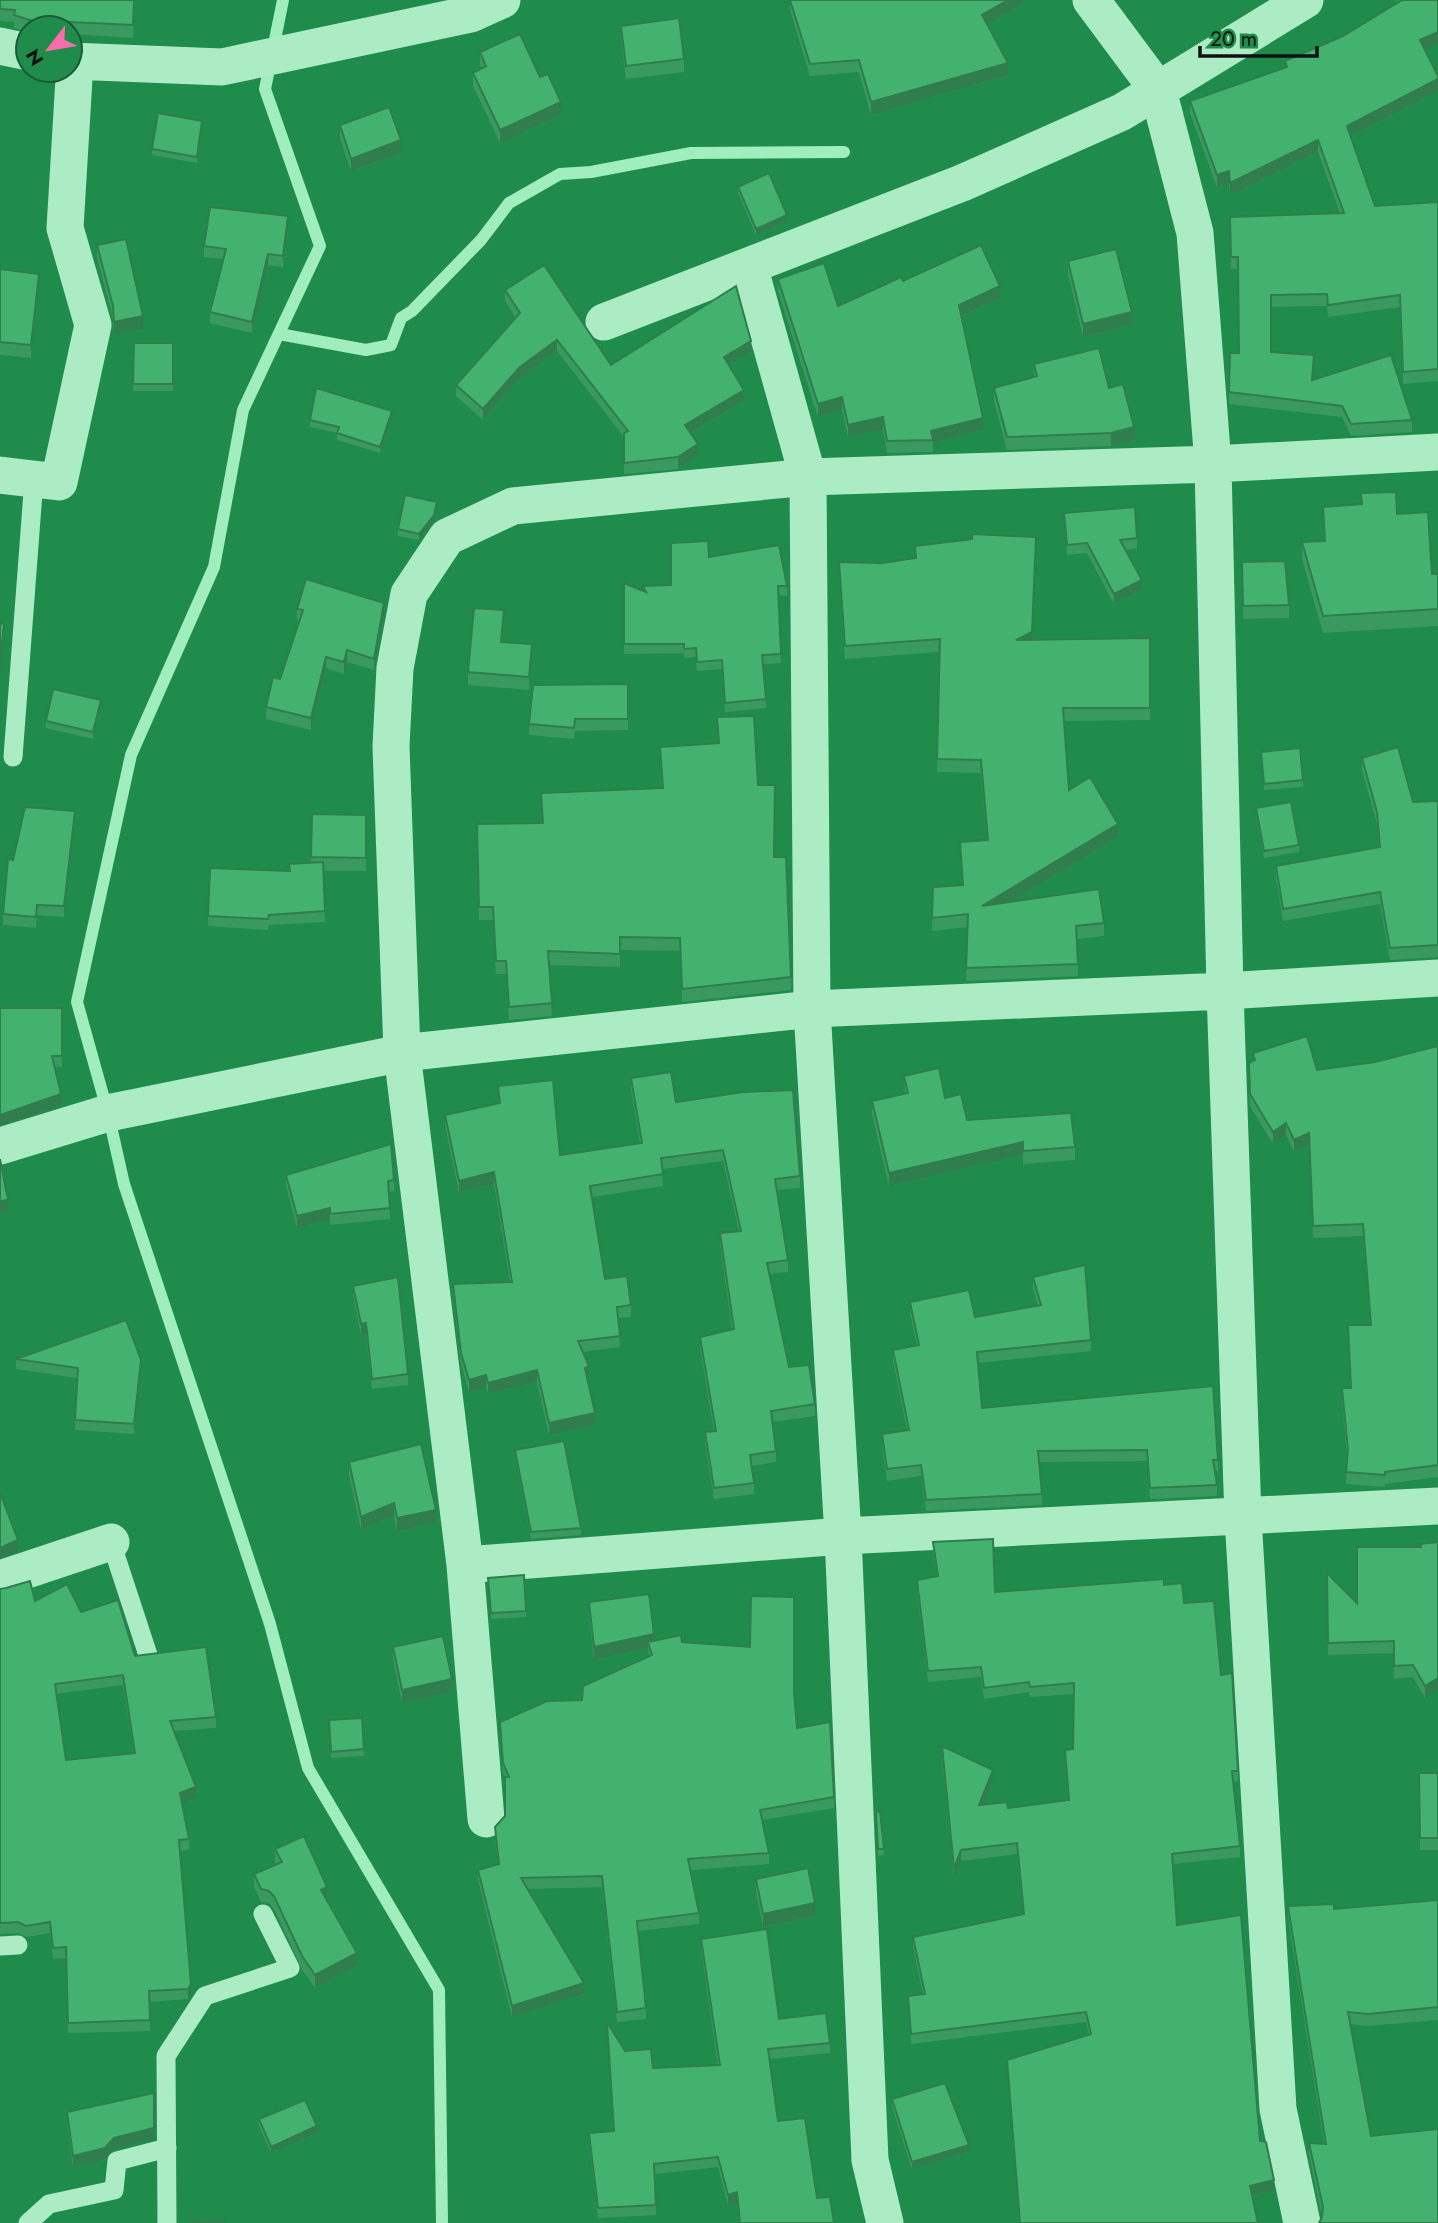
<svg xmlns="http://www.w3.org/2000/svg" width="1438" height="2223" viewBox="0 0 1438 2223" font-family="Jost,sans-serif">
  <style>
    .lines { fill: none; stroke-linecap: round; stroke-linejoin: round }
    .stream { stroke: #a0edbd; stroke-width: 12 }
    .service { stroke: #acecc5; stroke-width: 19 }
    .minor { stroke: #acecc5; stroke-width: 37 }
    .wall { fill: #3a995f; fill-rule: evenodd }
    .shaded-wall { fill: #307d4e }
    .building { fill: #44b26f; stroke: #307d4e; stroke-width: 2; fill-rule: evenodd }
  </style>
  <rect width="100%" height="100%" fill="#1f8c4b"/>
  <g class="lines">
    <path class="stream" d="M283,0L265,89L320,246L243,410L214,567L131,755L77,1002L108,1113L124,1184L270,1624L308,1768L439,1990L442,2223
      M279,334L366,350L391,345L401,318L412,311L481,240L509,203L560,174L591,172L691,153L844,152"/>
    <path class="service" d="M13,757L34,479
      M111,1542L148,1655
      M0,1946L18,1945
      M28,2223L49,2204L114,2190L117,2161L167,2148
      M167,2223L166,2056L205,1996L290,1968L263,1914"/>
    <path class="minor" d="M1091,0L1158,90L1195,233L1213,464L1225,991L1243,1517L1278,2109L1302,2223
      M0,46L28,52
      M70,61L222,67L471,14L502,0
      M749,266L808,477L812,1009L843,1536L870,2160L885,2223
      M604,322L962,183L1122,112L1305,0
      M0,475L59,482L93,325L65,228L75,62
      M0,1146L108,1113L402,1053L812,1009L1225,991L1438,978
      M465,1565L843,1536L1438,1506
      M0,1579L111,1542
      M486,1819L465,1565L402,1053L391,746L395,668L409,594L447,537L513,506L808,477L1213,464L1438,452"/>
  </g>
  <path class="wall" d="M0,0H135L133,38L70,34V28H28V32L14,28V22L0,21Z
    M790,0H1023V4L987,24L1008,75L871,115L859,72L810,76L790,10Z
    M1395,0H1438L1425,50L1438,91L1351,136L1375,206L1438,202V381L1403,384L1400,307L1328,317L1327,306L1271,307V352L1314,367L1313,380L1412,420V432L1351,436L1342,417L1229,404L1230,353H1239L1238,269H1231L1230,217L1340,213L1318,152L1230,195L1229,183L1217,187L1190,113V101L1285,68V61L1343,36L1398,3Z
    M621,26L684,59V72L626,79L621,38Z
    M480,52L540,77L561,115L500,143L473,86V73L481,68L480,65Z
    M340,125L401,153L351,171L340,138Z
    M202,128L197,163L152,155V149Z
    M738,187L787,221L756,235L738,193Z
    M288,227L283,267L268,265L252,333L210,323V312L223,259L204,257V246Z
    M97,245L143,329L114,335L113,319L97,257Z
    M1068,261L1132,325L1083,337L1068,274Z
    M0,269L39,287L31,358L0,355Z
    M778,279L838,306L903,281L1000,298L962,316L983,430L933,443V452L887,453L883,430L848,437L842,409L818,417L778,291Z
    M505,290L611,365L751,352L729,365L744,401L691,433L698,455L678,469L624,474V437L557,351L520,378L483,420L456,396V385L516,318L505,301Z
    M134,343H173V391H133Z
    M1034,364L1109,388L1134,440L1111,446L1007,450L994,401V388L1034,377Z
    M392,417L380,453L337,440V433L310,427V420Z
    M1361,493L1397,514L1432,574H1438V626L1323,633L1302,559V542L1324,541L1323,507L1361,504Z
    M437,509L434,522L419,540L398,536V529Z
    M1064,513L1137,538V548L1126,550L1142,590L1114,604L1087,553L1067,555Z
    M915,546L1036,550L1032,640L1150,638V720L1064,721L1069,790L1118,837L1010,902L1104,923V936L1077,939L1078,976L966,981L968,927L932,931L933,887L962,885L960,842L987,840L981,773L937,772L939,652L845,659L839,574V562L882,563L915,558Z
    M709,557L787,586V596L778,595L781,663L763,664L766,708L725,712L722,669L697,671L696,657L684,658V653L624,654V583L643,591V586L671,585Z
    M1242,562L1289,605V618L1243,619Z
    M297,609L384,615L374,670L347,662L344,674L326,668L311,730L266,719V707L280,679L299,621L297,620Z
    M504,623L502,642L532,657L529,690L468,685V672Z
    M628,684V730L575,731L574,739L529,735V724Z
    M101,706L93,739L46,728V721Z
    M717,717L758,785L774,857L791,977V990L682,1002L680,951L620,950V967L549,965L552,1016L509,1020L506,974H496L493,920H479L477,824L542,823L541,793L662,789L660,747L718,743Z
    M1261,752L1303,780V787L1264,790Z
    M1362,758L1413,802L1438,801V957L1390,960L1380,904L1283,921L1276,878V866L1379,847L1377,824L1362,770Z
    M1256,808L1299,845V852L1264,858L1256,815Z
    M312,814L366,815V871H323L325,922L269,925L268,930L208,926V916L289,871L311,862Z
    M75,822L64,917L37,915L36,928L3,925V914L13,860Z
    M0,1008H62V1067H55L61,1105L0,1126Z
    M1438,1046V1477L1385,1484V1487L1346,1484L1347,1456L1342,1400V1388H1350L1370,1325L1363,1236L1313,1238L1309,1145L1294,1152L1286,1135L1273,1144L1250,1106L1249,1075L1253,1061V1053L1317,1070L1375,1062Z
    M904,1076L945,1098L967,1120L1075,1147V1160L1023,1164V1155L889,1186L872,1114V1101L905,1093Z
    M631,1078L676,1102L800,1176V1188L777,1190L788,1260V1272L769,1274L789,1367L815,1404V1416L772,1422L776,1451V1462L751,1466L754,1483V1494L714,1499L705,1444V1432L714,1431L700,1348V1337L732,1329L720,1244V1233L739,1231L723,1161L662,1169L663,1186L592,1197L605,1279L631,1305V1317L618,1318L620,1347L582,1352L589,1377L587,1378L595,1425L549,1435L537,1382L488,1394L486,1387L469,1392L461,1364L453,1295V1284L510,1282L494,1184L459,1192L445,1126V1115L499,1103L498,1086L560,1155L640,1143L631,1089Z
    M286,1175L394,1180V1191L389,1192L390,1219L330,1225V1220L297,1228L286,1186Z
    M1033,1277L1091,1340V1351L978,1363L982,1408L1218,1460V1471H1215L1217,1485V1496L1150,1499L1147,1461L1039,1462L1042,1494V1505L926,1511L921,1476L887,1481L882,1446V1434L907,1430L893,1361V1350L917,1346L910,1313V1302L975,1317L1038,1306L1033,1288Z
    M353,1286L408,1374V1385L372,1389L366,1334L361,1335L353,1296Z
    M16,1359L141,1371L134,1434L75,1430L77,1378L16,1369Z
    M515,1450L581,1528V1535L531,1539L515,1456Z
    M349,1462L436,1523L397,1531L394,1516L361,1530L349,1475Z
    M933,1542L995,1592L1164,1585L1184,1603L1221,1675L1238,1771V1781L1233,1782L1240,1846V1857L1173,1864L1177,1925L1260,2141L1274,2191L1252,2196L1258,2223H1019L1007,2060L1089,2035L1086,2022L911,2044L908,1996L923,1994L913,1947V1937L1023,1914L1017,1854L961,1861L954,1878L942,1757V1746L993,1781L983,1805L1008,1808L1068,1801L1065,1750L1073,1749L1074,1694L1030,1697L1029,1692L984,1699L981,1677L928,1682L917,1590V1580L937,1576L933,1552Z
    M1438,1542L1425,1698L1413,1677L1394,1679V1653L1328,1655L1327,1573L1357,1603L1421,1547Z
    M488,1578L526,1611V1617L491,1619Z
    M0,1589L35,1601L81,1612L135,1656L216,1717V1728L174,1731L196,1798L182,1803L189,1839V1849L180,1851L191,1994L188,1999L150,2002V2031L68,2033L66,1958L53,1959L50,1933L26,1937L18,1933L0,1934ZM123,1685L134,1753L66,1760L56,1694Z
    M589,1602L654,1641L682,1642L794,1692L797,1728L834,1797V1808L762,1820L769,1853V1864L690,1870L699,1913V1924L638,1931L646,2008V2019L617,2022L602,1887L527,1889L584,1994L512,2017L478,1880V1870L498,1864L495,1838V1827L505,1817V1777L503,1774L500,1722L582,1700L649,1656L648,1648L594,1660L589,1615Z
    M393,1647L452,1692L402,1703L393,1660Z
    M362,1718L364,1756L331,1758L329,1720Z
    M1419,1773H1438V1850H1420Z
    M876,1812L884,1849V1855L878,1856Z
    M275,1849L327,1900L357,1966L315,1988L302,1969L274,1909L269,1903L261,1902L254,1887V1874L276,1865L275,1862Z
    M756,1879L815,1916L763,1927L756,1892Z
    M1438,1900V2020L1368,2026L1350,2024L1371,2136L1438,2223H1319L1322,2217L1309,2155V2143H1324L1288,1918V1906L1334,1909Z
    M701,1939L779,2019L830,2043V2053L769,2059L778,2121L817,2198L834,2223H739L737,2203L728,2205L718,2167L655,2174L656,2215L598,2218L589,2143V2133L613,2131L607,2022L625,2051L653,2068L718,2065L701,1949Z
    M892,2099L969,2152L912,2169L892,2106Z
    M67,2112L154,2139L114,2149L105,2160L73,2167L67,2123Z
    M259,2119L317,2133L271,2153L259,2126Z"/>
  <path class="shaded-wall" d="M1008,0H1023V4L982,27V15Z
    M1438,32V44L1420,52V40Z
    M1008,63V75L871,115V102Z
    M1438,79V91L1347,138V126Z
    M561,102V115L500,143V130Z
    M202,121V128L197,163V157Z
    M401,140V153L351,171V159Z
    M1318,140V152L1230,195V183Z
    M1229,171V183L1217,187V175Z
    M787,215V221L756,235V229Z
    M288,216V227L283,267V256Z
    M268,254V265L252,333V322Z
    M39,274V287L31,358V345Z
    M1000,286V298L959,317V305Z
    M1132,312V325L1083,337V324Z
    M143,316V329L114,335V322Z
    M557,340V351L520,378L483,420V409L520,367Z
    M751,341V352L724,368V357Z
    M744,390V401L685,436V425Z
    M842,397V409L818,417V404Z
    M392,411V417L380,453V447Z
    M883,417V430L848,437V425Z
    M983,418V430L933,443L931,431Z
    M1134,427V440L1111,446V433Z
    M698,444V455L678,469V457Z
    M437,502V509L434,522L419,540V534Z
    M1036,537V550L1032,645L1016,640Z
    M1142,580V590L1114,604V594Z
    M384,603V615L374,670V659Z
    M4,624V634L0,672V661Z
    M532,644V657L529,690V677Z
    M347,650V662L344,674V662Z
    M326,657V668L311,730V718Z
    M101,700V706L93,739V732Z
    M75,811V822L64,917V906Z
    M1118,824V837L982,919V906Z
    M61,1094V1105L0,1126V1115Z
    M1286,1123V1135L1273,1144V1132Z
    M1309,1133V1145L1294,1152V1140Z
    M1023,1142V1155L889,1186V1173Z
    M494,1172V1184L459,1192V1181Z
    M8,1200V1211L0,1213V1201Z
    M330,1208V1220L297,1228V1216Z
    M366,1323V1334L361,1335V1324Z
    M141,1360V1371L134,1434V1424Z
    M589,1366V1377L585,1379V1368Z
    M537,1370V1382L488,1394V1383Z
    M486,1375V1387L469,1392V1380Z
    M595,1413V1425L549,1435V1423Z
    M394,1503V1516L361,1530V1517Z
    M436,1510V1523L397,1531V1518Z
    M18,1540V1551L0,1559V1548Z
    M654,1634V1647L648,1642V1648L594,1660V1647Z
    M1438,1678V1690L1425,1698V1686Z
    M452,1679V1692L402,1703V1690Z
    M993,1770V1781L979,1816V1805Z
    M196,1787V1798L180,1804V1793Z
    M961,1850V1861L954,1878V1868Z
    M327,1887V1900L321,1890Z
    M815,1903V1916L763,1927V1914Z
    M357,1953V1966L315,1988V1975Z
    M584,1983V1994L512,2017V2006Z
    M191,1984V1994L188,1999V1989Z
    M317,2126V2133L271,2153V2147Z
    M154,2128V2139L114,2149L105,2160L73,2167V2156L114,2138Z
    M969,2145V2152L912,2169V2162Z
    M1274,2180V2191L1250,2196V2186Z
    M737,2192V2203L728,2205V2195Z"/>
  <path class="building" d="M0,0H134L133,25L48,21V28H45L42,24L14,15L15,10L0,9Z
    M790,0H1008L982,15L1008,63L871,102L859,60L810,64Z
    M1402,0H1438V32L1420,40L1438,76V79L1347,126L1375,206L1438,202V369L1403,372L1400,295L1328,305L1327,294L1271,295V352L1314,355L1312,380L1391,355L1412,420L1351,424L1342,406L1229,392L1230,353H1239L1238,257H1231L1230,217L1344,213L1318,140L1230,183L1229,171L1217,175L1190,101L1287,67L1285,61L1343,36Z
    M679,18L684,59L626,66L621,26Z
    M520,34L540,77L548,74L561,102L500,130L473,73L486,66L480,52Z
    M389,107L401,140L351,159L340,125Z
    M158,113L202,121L197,157L152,149Z
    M769,173L787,215L756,229L738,187Z
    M210,207L288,216L283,256L268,254L252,322L210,312L226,249L204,246Z
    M126,239L143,316L114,322L113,306L97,245Z
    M981,245L1000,286L959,305L983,418L931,431L933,440L887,441L883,417L848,425L842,397L818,404L778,279L824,263L838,306L901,277L903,281Z
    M1116,249L1132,312L1083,324L1068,261Z
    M544,265L611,365L736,286L751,341L724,357L744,390L685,425L698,444L678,457L624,463V433L628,431L557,340L520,367L483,409L456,385L520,313L505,290Z
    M0,269L39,274L31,345L0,342Z
    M134,343H173V384H133Z
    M1099,348L1109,388L1123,384L1134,427L1111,433L1007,437L994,388L1037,376L1034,364Z
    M316,388L392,411L380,447L337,433L339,427L310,420Z
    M1396,492L1397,514L1428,512L1432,574H1438V609L1323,616L1302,542L1325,541L1323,507L1362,504L1361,493Z
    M405,495L437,502L434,515L419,534L398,529Z
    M1135,507L1137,538L1120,540L1142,580L1114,594L1087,543L1067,545L1064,513Z
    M972,534L1036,537L1032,632L1016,640L1150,638V708H1063L1069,790L1090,777L1118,824L982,906L1099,889L1104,923L1076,926L1078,964L966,968L968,914L932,918L933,887L963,885L960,842L988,840L981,760L937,759L940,639L845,646L839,562L882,563L916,558L915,546L972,539Z
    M708,541L709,557L779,545L787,586H778L781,654L762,655L766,699L725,703L722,660L697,662L696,648L684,649V644H624V583L646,592L643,586L671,585V543Z
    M1285,561L1289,605L1243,606L1242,562Z
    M306,579L384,603L374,659L347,650L344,662L326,657L311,718L266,707L273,677L280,679L303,610L297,609Z
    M474,608L504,610L501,642L532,644L529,677L468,672Z
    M0,623L4,624L0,661Z
    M628,684V719H575L574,728L529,724L533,685Z
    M53,689L101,700L93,732L46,721Z
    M754,716L758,785H775L774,857H786L791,977L682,989L680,938L620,937V954L548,951L552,1003L509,1007L506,961H496L493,907H479L477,824L543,823L541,793L663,788L660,747L719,743L717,717Z
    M1398,747L1413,802L1438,801V945L1390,948L1380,892L1283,909L1276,866L1380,847L1377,812L1362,758Z
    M1300,748L1303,780L1264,784L1261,752Z
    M1291,802L1299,845L1264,851L1256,808Z
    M25,807L75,811L64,906L37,905L36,917L3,914L8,859L13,860Z
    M312,814L366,815V858L311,857Z
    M323,862L325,911L269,915L268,919L208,916L210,868L290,871L289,864Z
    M0,1008H62V1056H52L61,1094L0,1115Z
    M1307,1036L1317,1070L1375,1062L1438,1046V1465L1385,1472V1475L1346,1472L1348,1450L1342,1388H1351L1348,1325H1371L1363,1224L1313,1226L1309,1133L1294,1140L1286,1123L1273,1132L1250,1094L1249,1063L1255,1060L1253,1053Z
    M939,1068L945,1098L961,1094L967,1120L1071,1113L1075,1147L1023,1151V1142L889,1173L872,1101L908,1093L904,1076Z
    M671,1072L676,1102L743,1092L793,1090L800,1176L775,1179L788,1260L767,1263L789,1367L809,1365L815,1404L771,1411L776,1451L750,1455L754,1483L714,1488L705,1432L716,1431L700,1337L734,1329L720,1233L741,1231L723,1150L661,1158L663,1174L590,1186L605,1279L627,1276L631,1305L617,1307L620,1336L578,1341L589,1366L585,1368L595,1413L549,1423L537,1370L488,1383L486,1375L469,1380L461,1353L453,1284L512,1282L494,1172L459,1181L445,1115L500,1103L498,1086L553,1080L560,1155L642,1143L631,1078Z
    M391,1144L394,1180L388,1181L390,1208L330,1214V1208L297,1216L286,1175Z
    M0,1159L8,1200L0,1201Z
    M1085,1265L1091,1340L977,1352L982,1408L1213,1386L1218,1460H1213L1217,1485L1150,1488L1147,1450L1038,1451L1042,1494L926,1500L921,1465L887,1469L882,1434L909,1430L893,1350L919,1345L910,1302L969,1290L975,1317L1041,1305L1033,1277Z
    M398,1277L408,1374L372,1379L366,1323L361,1324L353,1286Z
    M126,1320L141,1360L134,1424L75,1420L78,1368L16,1359Z
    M564,1441L581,1528L531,1532L515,1450Z
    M421,1444L436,1510L397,1518L394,1503L361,1517L349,1462Z
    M0,1493L18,1540L0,1548Z
    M993,1539L995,1592L1164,1579V1585L1182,1583L1184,1603L1214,1601L1221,1675L1232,1673L1238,1771H1232L1240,1846L1172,1854L1177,1925L1241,1915L1260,2141L1266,2142L1274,2180L1250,2186L1258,2223H1020L1007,2060L1091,2034L1086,2012L911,2034L908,1996L925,1994L913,1937L1024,1914L1017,1843L961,1850L954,1868L942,1746L993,1770L979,1805L1007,1802L1008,1808L1069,1800L1065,1750L1073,1749L1074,1683L1030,1687L1029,1682L984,1688L981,1667L928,1671L917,1580L938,1576L933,1542Z
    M1438,1542V1678L1425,1686L1413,1665L1394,1666V1641L1328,1643L1327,1573L1357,1603V1547H1421L1420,1544Z
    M524,1575L526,1611L491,1613L488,1578Z
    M30,1581L35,1601L67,1584L81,1612L118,1600L135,1656L206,1647L216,1717L170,1721L196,1787L180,1793L189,1839L179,1840L191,1984L188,1989L149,1991L150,2020L68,2023L66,1947L53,1948L50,1922L26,1926L18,1922L0,1923V1589L6,1588ZM123,1675L135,1753L66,1760L55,1684Z
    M649,1594L654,1634L594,1647L589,1602Z
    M751,1596L794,1597V1691L797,1728L830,1722L834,1797L760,1810L769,1853L688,1859L699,1913L637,1921L646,2008L617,2012L602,1876L521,1878L584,1983L512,2006L478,1870L499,1864L495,1827L505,1816V1777H509L503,1763L500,1722L547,1701L582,1700L583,1686L652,1655L648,1642L681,1635L682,1642L750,1647Z
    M443,1636L452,1679L402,1690L393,1647Z
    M362,1718L364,1749L331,1752L329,1720Z
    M1419,1773H1438V1838H1420Z
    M880,1811L884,1849H878L876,1812Z
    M304,1836L327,1887L321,1890L357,1953L315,1975L302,1956L274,1896L269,1891L261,1889L254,1874L282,1862L275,1849Z
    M808,1868L815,1903L763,1914L756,1879Z
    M1438,1900V2007L1368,2014L1348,2012L1371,2136L1438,2129V2223H1319L1322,2217L1323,2207L1309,2143L1326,2144L1288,1906L1334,1904V1909Z
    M767,1929L779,2019L826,2013L830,2043L768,2049L778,2121L805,2118L817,2198L830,2197L834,2223H740L737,2192L728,2195L718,2157L654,2164L656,2205L598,2208L589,2133L614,2131L607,2022L625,2051L651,2049L653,2068L720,2065L701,1939Z
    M945,2083L969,2145L912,2162L892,2099Z
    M154,2093V2128L114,2138L105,2148L73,2156L67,2112Z
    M305,2100L317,2126L271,2147L259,2119Z
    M224,2221V2223H191Z"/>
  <g transform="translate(49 49) rotate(239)"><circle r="33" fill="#1f8c4b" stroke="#195b34" stroke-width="2"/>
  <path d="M0-5L12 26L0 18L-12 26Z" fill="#fa6cac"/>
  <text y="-10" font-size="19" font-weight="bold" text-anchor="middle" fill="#111111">N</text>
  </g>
  <path d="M1200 46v10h117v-10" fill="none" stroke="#111111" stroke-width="3.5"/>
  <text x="1210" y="46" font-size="21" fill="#111111" stroke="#1f8c4b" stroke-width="5" paint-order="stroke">20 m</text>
</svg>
